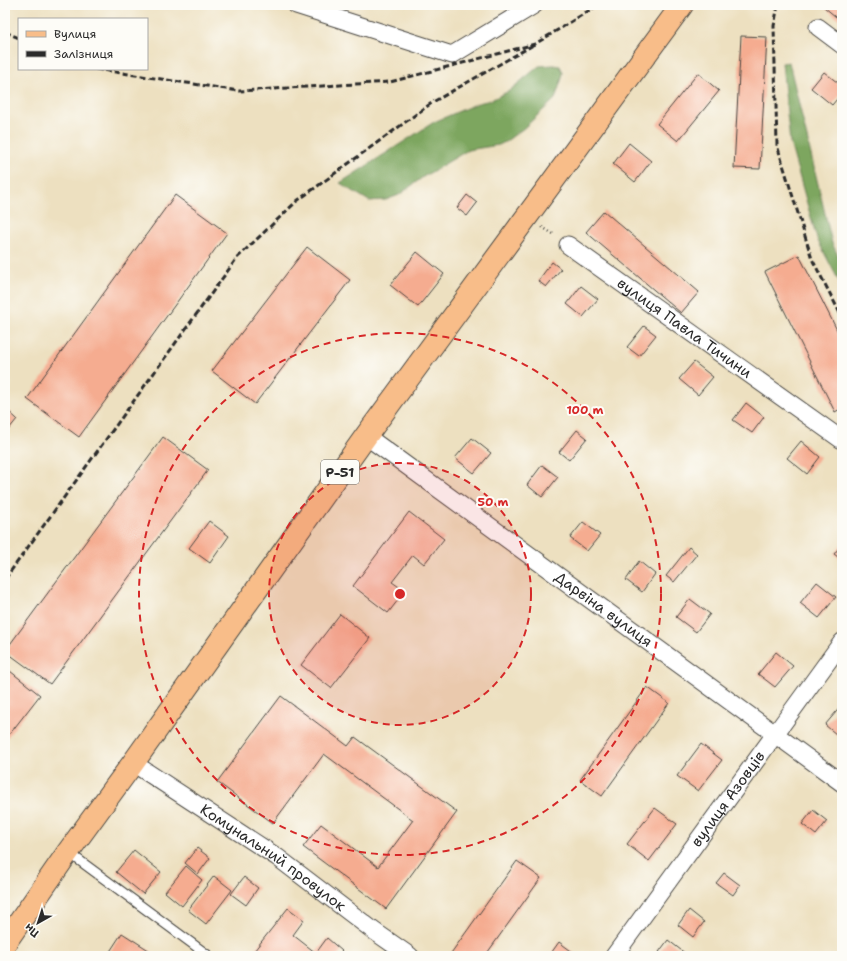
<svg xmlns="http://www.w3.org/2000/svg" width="847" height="961" viewBox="0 0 847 961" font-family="'Shantell Sans',sans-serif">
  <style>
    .forest { fill: #7da65e; stroke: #546844 }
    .building { fill: #f5ac90 }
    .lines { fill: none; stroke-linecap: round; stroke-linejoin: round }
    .lane-casing { stroke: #484641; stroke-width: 11 }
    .street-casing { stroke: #484641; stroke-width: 19 }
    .primary-casing { stroke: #484641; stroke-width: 24 }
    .path { stroke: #484641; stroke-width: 2.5; stroke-dasharray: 1 3; stroke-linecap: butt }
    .lane { stroke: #fff; stroke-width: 9 }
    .street { stroke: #fff; stroke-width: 17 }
    .primary { stroke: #f8bd89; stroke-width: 22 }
    .rail { stroke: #2b2b2b; stroke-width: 3; stroke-dasharray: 6 3; stroke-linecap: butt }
    .ring { fill: none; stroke: #d62828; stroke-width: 2; stroke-dasharray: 7 5 }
    .labels { text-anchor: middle; stroke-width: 4; stroke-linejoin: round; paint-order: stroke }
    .shield { fill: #fdfcf7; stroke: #6a6a68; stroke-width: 1 }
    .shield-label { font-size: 14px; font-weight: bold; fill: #2b2b2b }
    .street-label { font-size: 15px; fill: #2b2b2b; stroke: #fdfcf7 }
    .centre { fill: #d62828; stroke: #fdfcf7; stroke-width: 2 }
    .ring-label { font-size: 12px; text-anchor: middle; font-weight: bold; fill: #d62828; stroke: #fdfcf7; stroke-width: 4; stroke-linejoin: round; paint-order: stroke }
  </style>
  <rect width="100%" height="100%" fill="#fdfcf7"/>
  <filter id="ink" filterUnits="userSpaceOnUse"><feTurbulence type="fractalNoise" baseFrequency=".025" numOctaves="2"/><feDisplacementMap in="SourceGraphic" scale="8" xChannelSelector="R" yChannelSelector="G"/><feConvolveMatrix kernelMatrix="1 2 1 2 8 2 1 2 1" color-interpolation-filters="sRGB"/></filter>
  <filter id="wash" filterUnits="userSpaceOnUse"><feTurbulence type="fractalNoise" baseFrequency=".012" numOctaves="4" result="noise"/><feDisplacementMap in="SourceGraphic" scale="16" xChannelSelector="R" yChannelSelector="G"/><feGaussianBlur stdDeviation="0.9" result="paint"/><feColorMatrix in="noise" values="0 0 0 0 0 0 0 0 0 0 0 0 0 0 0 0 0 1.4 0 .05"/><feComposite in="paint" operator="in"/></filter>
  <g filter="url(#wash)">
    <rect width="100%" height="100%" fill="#ede0c0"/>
    <path class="forest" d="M789,62L832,243L842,264V287L817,239L790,143L782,63Z
      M553,65L560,66L563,72L562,78L555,99L524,128L505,142L499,145L468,150L423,177L399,195L386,200L369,201L340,183L434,122L478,103L491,100L509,91L539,66Z"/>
    <g id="blocks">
      <path class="building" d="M826,5H842L841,21L824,7Z
        M741,36L767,37L760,169L734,168Z
        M824,72L842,86V93L832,105L811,88Z
        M698,73L719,91L678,141L657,124Z
        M629,143L651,161L635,182L613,164Z
        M175,195L227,233L79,437L27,399Z
        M467,195L477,203L467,216L457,208Z
        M604,211L699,292L681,313L586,232Z
        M307,247L350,280L255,404L212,371Z
        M417,252L444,274L418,307L390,285Z
        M799,255L842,340V408L835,412L765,272Z
        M552,262L561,269L546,287L538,281Z
        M581,286L598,299L583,317L567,304Z
        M644,326L656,335L639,356L627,347Z
        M694,362L713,377L698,395L679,379Z
        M746,403L764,417L752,433L733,420Z
        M5,408L17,419L9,429L5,425Z
        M577,430L587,438L569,460L559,452Z
        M163,437L208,470L50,684L5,651Z
        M472,438L491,453L474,473L455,458Z
        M801,441L820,457L807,474L787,458Z
        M542,465L558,477L542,497L527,485Z
        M409,512L444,539L424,564L413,555L392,582L405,591L388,613L353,586Z
        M209,521L229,536L210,563L189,548Z
        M583,522L600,535L587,551L570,538Z
        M842,544V560L834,554Z
        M689,547L697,554L674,582L666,576Z
        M639,561L655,574L642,592L626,580Z
        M817,582L836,597L819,618L800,603Z
        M690,599L710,614L696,632L676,617Z
        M340,614L370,638L331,688L301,665Z
        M776,652L793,666L775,687L758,674Z
        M5,667L40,695L5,740Z
        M647,687L669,703L602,796L580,780Z
        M281,696L348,746L355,737L457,812L386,909L303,847L321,824L378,867L413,820L324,754L273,823L217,782Z
        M842,705V739L825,725Z
        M701,744L722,760L698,791L677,776Z
        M655,808L677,824L649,861L627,844Z
        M813,810L827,821L816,835L802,824Z
        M197,848L210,858L198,874L185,863Z
        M134,850L161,872L143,894L116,872Z
        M517,861L541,878L485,956H449Z
        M186,866L202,880L182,906L165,892Z
        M724,873L740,885L733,895L716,883Z
        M214,876L232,890L206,924L188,910Z
        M244,877L258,888L246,905L231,894Z
        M288,908L304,920L293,935L316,953L327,938L342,951L338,956H260L254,951Z
        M689,910L704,922L693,937L678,925Z
        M122,933L158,956H107Z
        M668,940L686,954L685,956H664L659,952Z
        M559,942L578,956H549Z"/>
    </g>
  </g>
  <g filter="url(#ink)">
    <use href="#blocks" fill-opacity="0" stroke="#484641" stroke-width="1"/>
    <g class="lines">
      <g class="lane-casing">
        <path id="lane" d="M68,852L209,956"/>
      </g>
      <g class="street-casing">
        <g id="street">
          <path d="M296,5L452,55L534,5"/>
          <path d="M818,27L842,45"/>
          <path id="s1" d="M568,245L842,440"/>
          <path id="s2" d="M366,436L842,783"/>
          <path id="s3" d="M133,763L277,857L374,931L410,956"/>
          <path id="s4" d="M614,956L842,642"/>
        </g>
      </g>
      <g class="primary-casing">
        <path id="primary" d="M5,943L68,852L133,763L366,436L682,5"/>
      </g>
      <path class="path" d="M542,227L555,235"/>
      <use href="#lane" class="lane"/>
      <use href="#street" class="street"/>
      <use href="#primary" class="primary"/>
      <path class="rail" d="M778,5L774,26L777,145L812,259L842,317
        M5,32L19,38
        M96,69L239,91L390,82L535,44L598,5
        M5,579L237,258L297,201L433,102L535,44"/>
    </g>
  </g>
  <circle cx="400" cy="594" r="131" fill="#d62828" fill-opacity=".12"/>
  <g class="ring">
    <circle cx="400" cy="594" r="131"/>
    <circle cx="400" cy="594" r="261"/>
  </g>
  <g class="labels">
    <rect class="shield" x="321" y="460" width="38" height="24" rx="3"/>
    <g class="shield-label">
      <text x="340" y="477">Р-51</text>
    </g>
    <g class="street-label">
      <text dy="5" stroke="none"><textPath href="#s1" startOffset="143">вулиця Павла Тичини</textPath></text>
      <text dy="5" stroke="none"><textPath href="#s2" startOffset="294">Дарвіна вулиця</textPath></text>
      <text dy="5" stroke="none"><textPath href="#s4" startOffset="194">вулиця Азовців</textPath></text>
      <text dy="5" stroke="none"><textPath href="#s3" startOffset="169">Комунальний провулок</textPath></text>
    </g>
  </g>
  <circle cx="400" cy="594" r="6" class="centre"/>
  <g class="ring-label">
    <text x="585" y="414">100 m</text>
    <text x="493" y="506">50 m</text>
  </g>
  <rect width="847" height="961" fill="none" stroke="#fdfcf7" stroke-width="20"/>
  <rect x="18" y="18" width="130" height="52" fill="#fdfcf7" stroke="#a9a8a5"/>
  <rect x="26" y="31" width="20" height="6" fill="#f8bd89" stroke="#a9a8a5"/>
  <text x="54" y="38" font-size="12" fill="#2b2b2b">Вулиця</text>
  <rect x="26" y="51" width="20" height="6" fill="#2b2b2b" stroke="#a9a8a5"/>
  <text x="54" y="58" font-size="12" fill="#2b2b2b">Залізниця</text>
  <g transform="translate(38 923) rotate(219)" stroke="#fdfcf7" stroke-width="3" paint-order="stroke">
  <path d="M0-3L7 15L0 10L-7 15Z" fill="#2b2b2b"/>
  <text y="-6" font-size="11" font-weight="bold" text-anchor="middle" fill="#2b2b2b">Пн</text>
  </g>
</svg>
